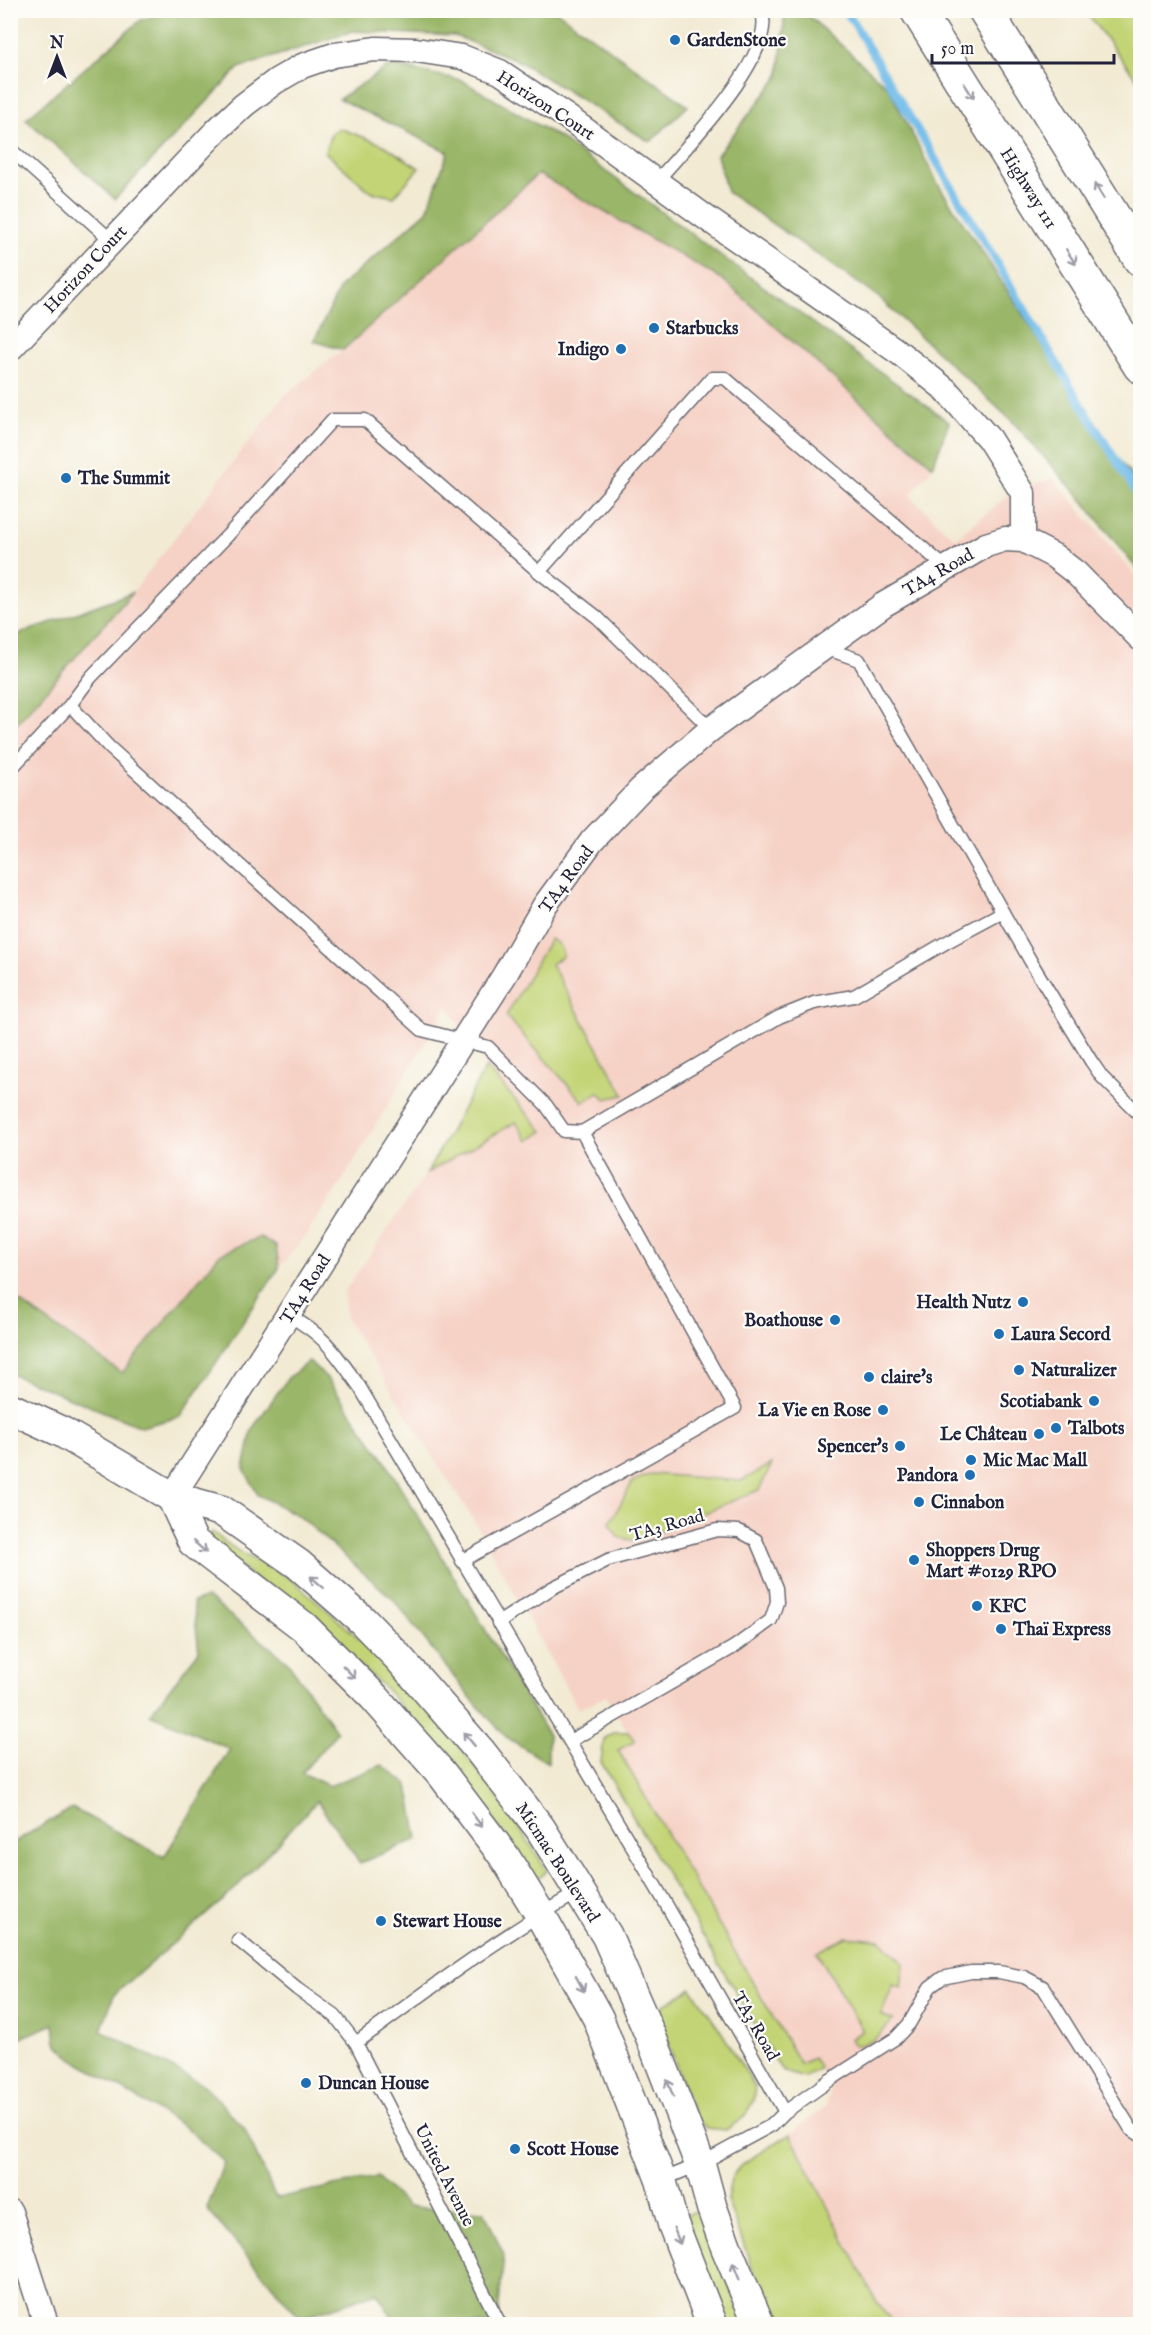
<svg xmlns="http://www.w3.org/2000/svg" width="1151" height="2335" viewBox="0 0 1151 2335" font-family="'IM FELL English',serif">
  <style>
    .built { fill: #f6d1c5 }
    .green { fill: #c3d476; stroke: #727b58; stroke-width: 1.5 }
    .forest { fill: #9ab667; stroke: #5e6c51; stroke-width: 1.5 }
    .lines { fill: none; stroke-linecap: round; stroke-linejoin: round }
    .stream { stroke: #6fbbe9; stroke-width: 8 }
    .service-casing { stroke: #6b6870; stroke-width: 15 }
    .minor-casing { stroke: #6b6870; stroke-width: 27 }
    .tertiary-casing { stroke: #6b6870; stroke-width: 33 }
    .motorway-casing { stroke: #6b6870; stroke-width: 36 }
    .service { stroke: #fff; stroke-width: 12 }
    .minor { stroke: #fff; stroke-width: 24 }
    .tertiary { stroke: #fff; stroke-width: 30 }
    .motorway { stroke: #fff; stroke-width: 33 }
    .oneway { stroke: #9c9ca7 }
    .poi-dot { fill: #1f6fb2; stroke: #fdfcf7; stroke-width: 2 }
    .labels { text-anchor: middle; stroke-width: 4.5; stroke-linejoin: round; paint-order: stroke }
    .poi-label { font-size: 18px; font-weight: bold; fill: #22223b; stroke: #fdfcf7; text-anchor: start }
    .street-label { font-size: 18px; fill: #22223b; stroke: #fdfcf7 }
  </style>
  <rect width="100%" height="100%" fill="#fdfcf7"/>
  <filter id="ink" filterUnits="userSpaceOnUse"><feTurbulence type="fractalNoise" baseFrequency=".0167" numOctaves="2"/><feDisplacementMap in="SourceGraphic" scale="12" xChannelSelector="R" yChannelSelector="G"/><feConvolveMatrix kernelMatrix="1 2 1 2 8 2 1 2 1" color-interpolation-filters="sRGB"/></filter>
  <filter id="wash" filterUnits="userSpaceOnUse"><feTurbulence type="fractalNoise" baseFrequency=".008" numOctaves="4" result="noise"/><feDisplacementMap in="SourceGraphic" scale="24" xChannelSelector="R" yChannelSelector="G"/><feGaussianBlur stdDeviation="1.35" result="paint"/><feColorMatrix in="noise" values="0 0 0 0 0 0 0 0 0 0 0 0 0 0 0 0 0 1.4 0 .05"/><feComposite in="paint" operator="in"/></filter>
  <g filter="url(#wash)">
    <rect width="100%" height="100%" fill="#f2ead3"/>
    <path class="built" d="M538,174L722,279L933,466L910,496L955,539L1014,491L1053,478L1140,581V2318L1128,2324H894L875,2299L790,2134L825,2107L831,2086L813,2058L800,2065L618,1750L634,1741L606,1696L578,1709L478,1527L346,1319L344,1292L427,1173L516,1121L543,1131L486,1067L447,1006L341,1183L306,1235L279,1268L276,1246L220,1254L122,1373L11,1296V730L133,592L285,395L343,350Z"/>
    <path class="green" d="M1085,11H1140V83Z
      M339,128L384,145L419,168L394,197L375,193L366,188L325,152L331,134Z
      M550,939C558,943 562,947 563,956L551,964L624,1095L605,1099L599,1092L583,1102L506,1016Z
      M486,1067L543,1131L528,1141L516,1122L427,1173Z
      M772,1464L759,1490L636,1541L618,1537L610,1523L633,1481L652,1474L741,1481Z
      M212,1532C223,1540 234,1549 246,1556C260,1564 277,1569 290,1579C392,1660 479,1761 547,1871L537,1879L445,1756L383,1686L208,1539Z
      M615,1732H628L635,1741L618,1750L800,2064L813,2058L820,2068L804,2078L782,2071L601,1762L604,1739Z
      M846,1937L880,1940L904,1964L901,1988L893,1985L881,2015L893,2020C882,2032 871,2047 854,2045L850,2039L863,2031L817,1952Z
      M691,1988L719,2028L755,2087L753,2101L744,2117L726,2130L706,2128L695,2117L656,2010Z
      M790,2134L875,2299L894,2324H780L755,2275L727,2200L731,2179L740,2165Z
      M699,2210L745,2324H726L684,2216Z"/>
    <path class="forest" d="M175,10L556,11L688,106L650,142L517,60L455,36L353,31L239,68L115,199L26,119L141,20Z
      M785,11H803L888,87L938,184L1111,450L1140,486V573L1083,501L1013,422L877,296L727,192L717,155L779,76Z
      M391,65L461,80L560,138L949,422L933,466L722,279L538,174L343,350L314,341L341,286L427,211L448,152L339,99Z
      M133,592L11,730V637Z
      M260,1237L276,1246L279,1268L180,1417L141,1427L11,1374V1296L122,1373L220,1254Z
      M309,1361L327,1378L385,1461L548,1735V1763L506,1737L469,1696L393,1599L299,1516L258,1495L244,1469L252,1429L288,1378Z
      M207,1597L287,1661L337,1732L302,1773L329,1786L382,1765L408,1785L418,1839L360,1863L317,1801L231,1893L114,1995L101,2030L204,2085L244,2128L276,2198L377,2177L408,2207L484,2211L504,2255L497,2324H396L377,2293L300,2318L207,2209L224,2162L185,2127L71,2058L56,2043L54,2024L11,2042V1844L72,1808L164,1857L230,1749L150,1714L199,1651L193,1602Z"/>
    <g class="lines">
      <path class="stream" d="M844,10L852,20L1086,412L1140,499"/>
    </g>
  </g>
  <g filter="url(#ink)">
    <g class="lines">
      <g class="service-casing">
        <path id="service" d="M10,149L111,240
          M656,182C683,150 780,52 761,10
          M825,648L859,660L1034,967L1091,1061L1102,1077L1140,1115
          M70,705L109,747L422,1030L488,1047L546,1105L564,1131L582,1132L779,1017L814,1003L854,996L945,943L1003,912
          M711,729L597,617L539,572L712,378H725L945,567
          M10,770L70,705L91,677L228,535L332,420H365L539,572
          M288,1315C326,1336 335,1353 359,1386L666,1904L785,2112
          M462,1561L735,1408L582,1132
          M498,1623L552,1588L608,1560L717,1530L739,1531L756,1540L776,1588L777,1602L771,1620L734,1647L570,1741
          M238,1940L297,1989L335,2016L356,2043L500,2324
          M356,2043C428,1990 500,1936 579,1892
          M662,2180L700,2164L772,2125L785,2112L830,2080L896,2038L909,2024L930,1987L942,1978L971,1972H999L1024,1977L1043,1987L1131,2129L1140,2135"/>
      </g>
      <g class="minor-casing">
        <path id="minor" d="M10,349L216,131L244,105L276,81L302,66L334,55L375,49L416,50L462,57L500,72L567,117L705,217L901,354L946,390L989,439L1023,493V540
          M172,1497L504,976L545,905L592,841L641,789L711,729L883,605L986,545L1005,539L1023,540L1054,556L1076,573L1140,638
          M10,2212L46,2324"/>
      </g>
      <g class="tertiary-casing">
        <path id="tertiary" d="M10,1408L62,1432L172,1497L222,1511L298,1564L362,1620L397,1656L480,1751L540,1828L607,1936L651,2037L700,2164L712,2208L726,2247L759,2324
          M172,1497L193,1542L304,1627L374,1697L442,1774L504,1856L540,1914L598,2018L661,2180L673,2224L712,2324"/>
      </g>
      <g class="motorway-casing">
        <path id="motorway" d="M917,10L1140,366
          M985,10L1140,259"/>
      </g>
      <use href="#service" class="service"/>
      <use href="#minor" class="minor"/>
      <use href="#tertiary" class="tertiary"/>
      <use href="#motorway" class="motorway"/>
    </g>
    <defs><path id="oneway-shaft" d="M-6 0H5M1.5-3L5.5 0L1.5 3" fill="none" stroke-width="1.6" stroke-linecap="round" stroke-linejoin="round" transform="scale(1.5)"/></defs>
    <g class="oneway">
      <use href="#oneway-shaft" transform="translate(969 91) rotate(58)"/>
      <use href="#oneway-shaft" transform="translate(1099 191) rotate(-121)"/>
      <use href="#oneway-shaft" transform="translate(1071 257) rotate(58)"/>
      <use href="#oneway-shaft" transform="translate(200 1547) rotate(41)"/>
      <use href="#oneway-shaft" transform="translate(317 1582) rotate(-139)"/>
      <use href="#oneway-shaft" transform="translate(349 1672) rotate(45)"/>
      <use href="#oneway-shaft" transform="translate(469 1739) rotate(-130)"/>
      <use href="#oneway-shaft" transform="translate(477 1820) rotate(53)"/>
      <use href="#oneway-shaft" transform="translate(580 1984) rotate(62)"/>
      <use href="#oneway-shaft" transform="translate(670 2088) rotate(-111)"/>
      <use href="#oneway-shaft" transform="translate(677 2236) rotate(68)"/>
      <use href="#oneway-shaft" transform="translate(736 2271) rotate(-112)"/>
    </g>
  </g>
  <g class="poi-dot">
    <circle cx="675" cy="40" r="6"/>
    <circle cx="654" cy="328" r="6"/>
    <circle cx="621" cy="349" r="6"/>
    <circle cx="66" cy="478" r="6"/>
    <circle cx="1023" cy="1302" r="6"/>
    <circle cx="835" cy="1320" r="6"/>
    <circle cx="999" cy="1334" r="6"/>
    <circle cx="1019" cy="1370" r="6"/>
    <circle cx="869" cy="1377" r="6"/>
    <circle cx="1094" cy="1401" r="6"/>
    <circle cx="883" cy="1410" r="6"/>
    <circle cx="1056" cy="1428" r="6"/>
    <circle cx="1039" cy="1434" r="6"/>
    <circle cx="900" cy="1446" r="6"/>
    <circle cx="971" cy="1460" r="6"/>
    <circle cx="970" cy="1475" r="6"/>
    <circle cx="919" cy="1502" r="6"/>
    <circle cx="914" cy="1560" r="6"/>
    <circle cx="977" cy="1606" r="6"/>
    <circle cx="1001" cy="1629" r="6"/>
    <circle cx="381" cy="1921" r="6"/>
    <circle cx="306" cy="2083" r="6"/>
    <circle cx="515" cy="2149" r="6"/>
  </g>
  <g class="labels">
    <g class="poi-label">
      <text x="687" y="46">GardenStone</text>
      <text x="666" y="334">Starbucks</text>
      <text x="609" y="355" text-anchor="end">Indigo</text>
      <text x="78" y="484">The Summit</text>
      <text x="1011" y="1308" text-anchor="end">Health Nutz</text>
      <text x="823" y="1326" text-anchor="end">Boathouse</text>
      <text x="1011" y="1340">Laura Secord</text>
      <text x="1031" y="1376">Naturalizer</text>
      <text x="881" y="1383">claire's</text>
      <text x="1082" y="1407" text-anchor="end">Scotiabank</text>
      <text x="871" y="1416" text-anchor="end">La Vie en Rose</text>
      <text x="1068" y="1434">Talbots</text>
      <text x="1027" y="1440" text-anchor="end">Le Château</text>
      <text x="888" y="1452" text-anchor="end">Spencer's</text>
      <text x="983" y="1466">Mic Mac Mall</text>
      <text x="958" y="1481" text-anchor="end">Pandora</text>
      <text x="931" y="1508">Cinnabon</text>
      <text x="926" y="1556">Shoppers Drug<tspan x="926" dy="21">Mart #0129 RPO</tspan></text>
      <text x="989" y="1612">KFC</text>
      <text x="1013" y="1635">Thaï Express</text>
      <text x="393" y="1927">Stewart House</text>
      <text x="318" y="2089">Duncan House</text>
      <text x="527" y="2155">Scott House</text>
    </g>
    <g class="street-label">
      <text transform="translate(546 105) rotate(33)" y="6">Horizon Court</text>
      <text transform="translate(1029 188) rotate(58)" y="6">Highway 111</text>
      <text transform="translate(85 269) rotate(-47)" y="6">Horizon Court</text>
      <text transform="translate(938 572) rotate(-30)" y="6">TA4 Road</text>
      <text transform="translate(566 879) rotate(-54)" y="6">TA4 Road</text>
      <text transform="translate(305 1289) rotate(-58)" y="6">TA4 Road</text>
      <text transform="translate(667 1525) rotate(-16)" y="6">TA3 Road</text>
      <text transform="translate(558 1862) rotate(57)" y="6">Micmac Boulevard</text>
      <text transform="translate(756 2026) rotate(60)" y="6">TA3 Road</text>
      <text transform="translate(445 2175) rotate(63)" y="6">United Avenue</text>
    </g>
  </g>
  <rect width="1151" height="2335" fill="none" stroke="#fdfcf7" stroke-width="36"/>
  <g transform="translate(57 57)" stroke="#fdfcf7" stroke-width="4.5" paint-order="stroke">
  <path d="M0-4.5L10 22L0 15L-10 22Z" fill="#22223b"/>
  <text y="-9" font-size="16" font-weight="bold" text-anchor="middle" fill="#22223b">N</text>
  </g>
  <path d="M932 54v9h182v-9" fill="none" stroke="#22223b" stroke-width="3"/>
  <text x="941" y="54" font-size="18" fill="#22223b" stroke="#fdfcf7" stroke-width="4.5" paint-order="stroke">50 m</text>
</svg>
